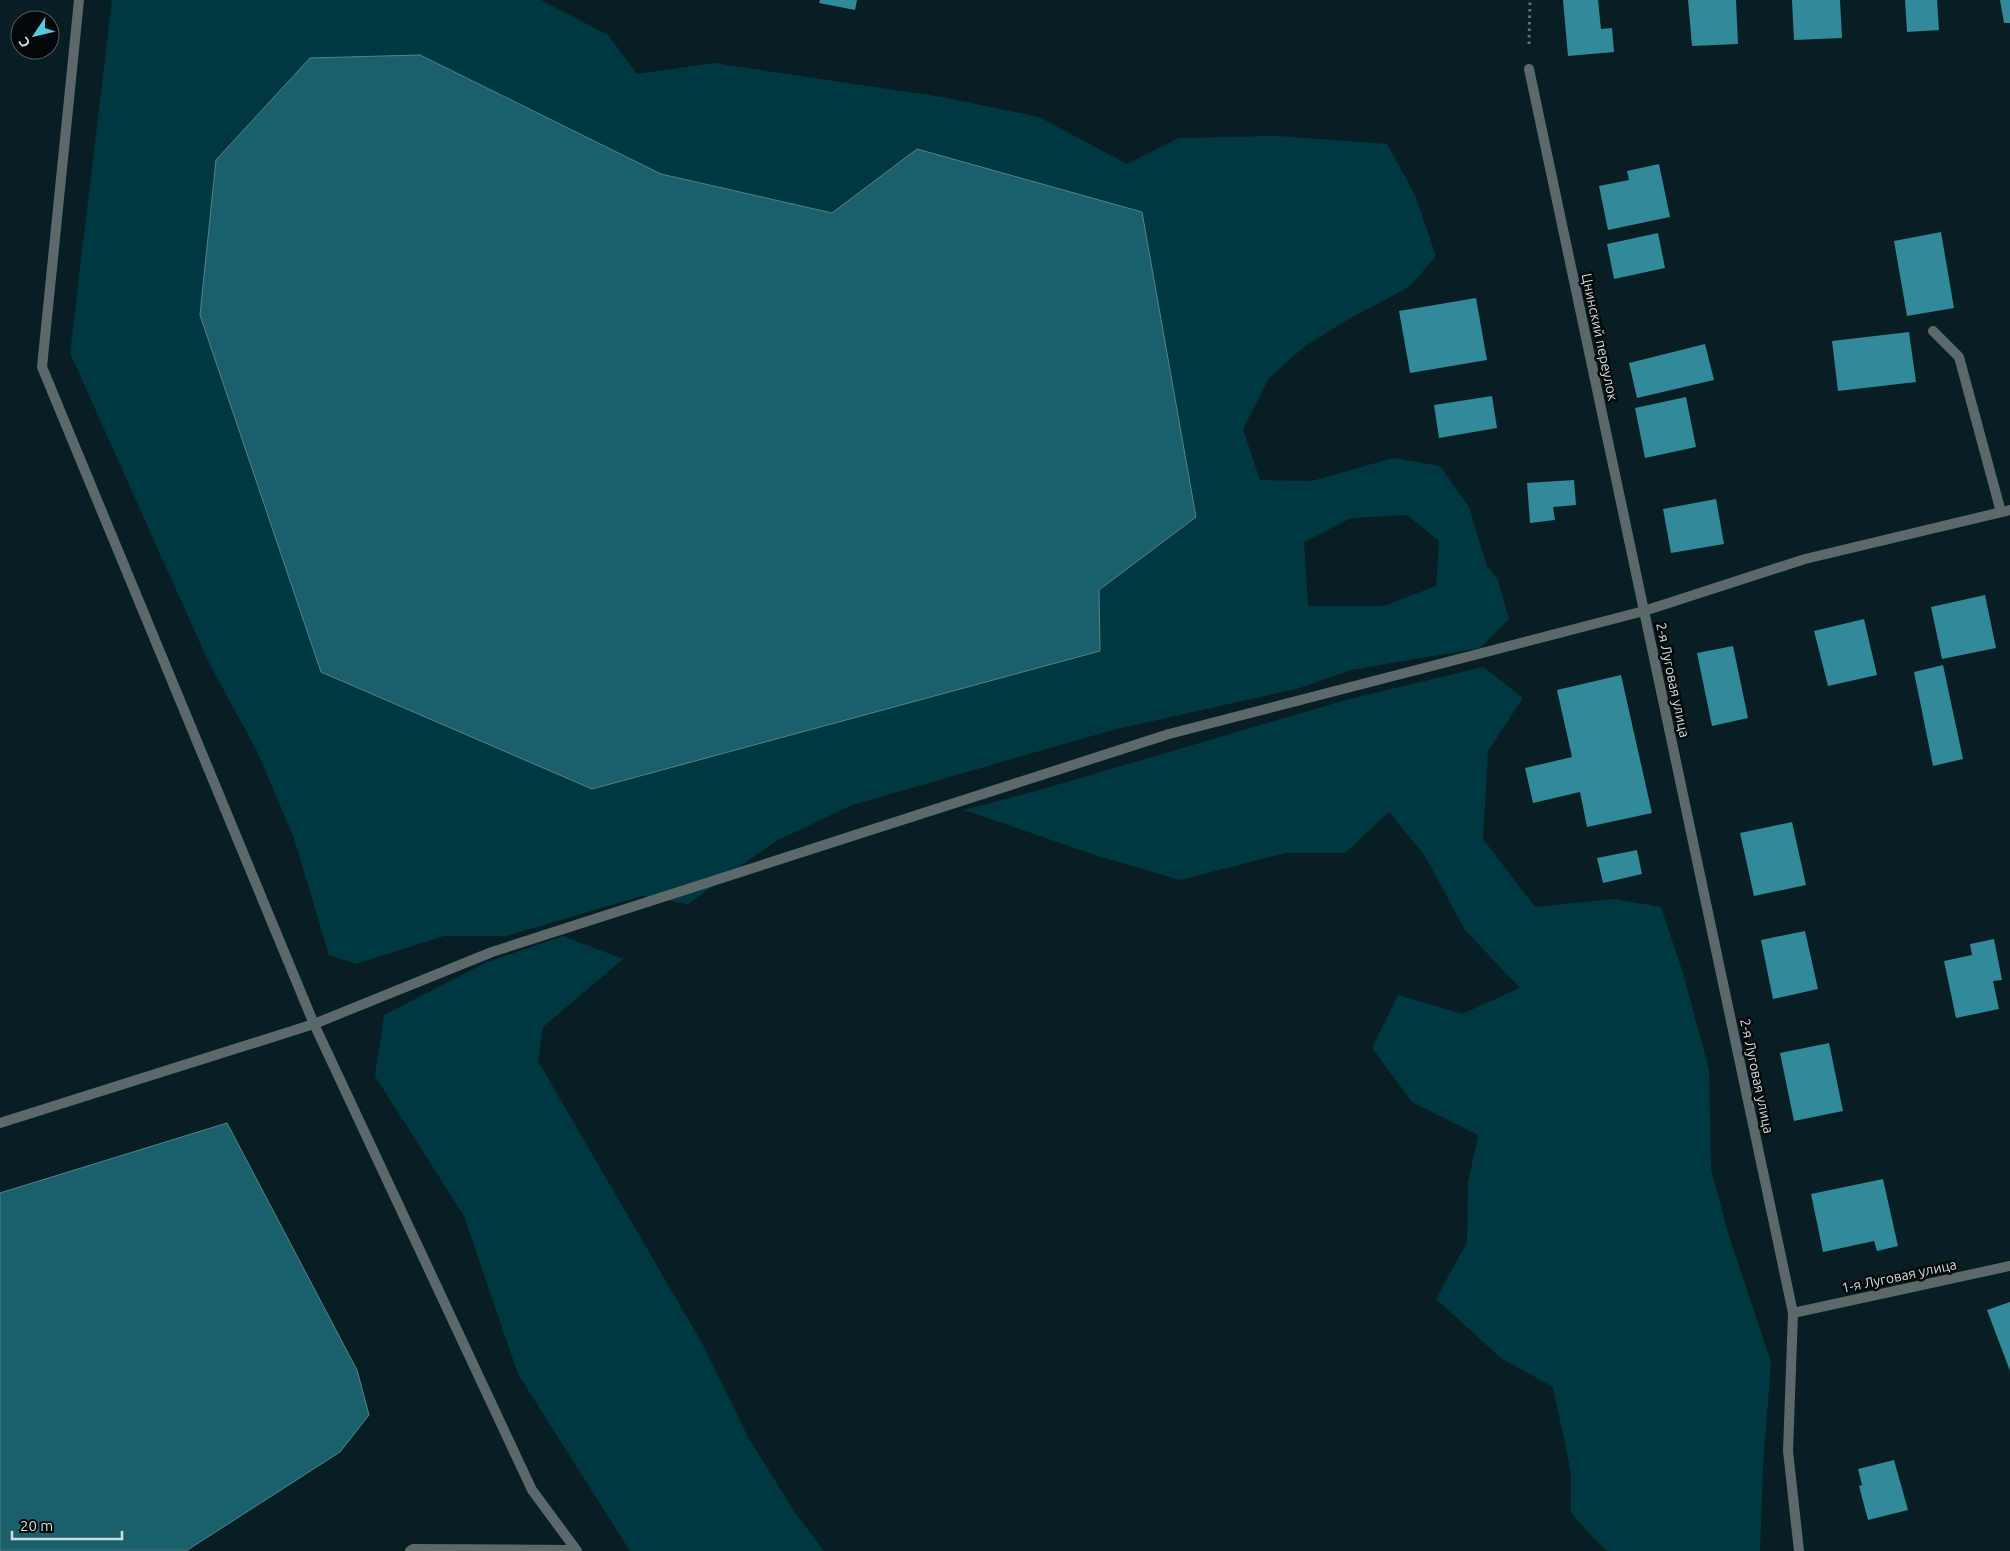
<svg xmlns="http://www.w3.org/2000/svg" width="2010" height="1551" viewBox="0 0 2010 1551" font-family="Ubuntu,sans-serif">
  <style>
    .green { fill: #003842; fill-rule: evenodd }
    .water { fill: #1b5f6b; stroke: #51858e }
    .building { fill: #318999 }
    .lines { fill: none; stroke-linecap: round; stroke-linejoin: round }
    .path { stroke: #5f7276; stroke-width: 3; stroke-dasharray: 2.5 4; stroke-linecap: butt }
    .lane { stroke: #5d686a; stroke-width: 10 }
    .street { stroke: #5d686a; stroke-width: 10 }
    .labels { text-anchor: middle; stroke-width: 5; stroke-linejoin: round; paint-order: stroke }
    .street-label { font-size: 14px; fill: #d0dee1; stroke: #020709 }
  </style>
  <rect width="100%" height="100%" fill="#071f23"/>
  <path class="green" d="M112,0H541L608,35L637,74L714,63L942,97L1039,117L1127,164L1179,138L1278,136L1387,144L1415,195L1436,256L1409,287L1347,320L1304,347L1269,378L1243,429L1260,480L1312,481L1393,458L1440,466L1469,507L1487,566L1498,580L1509,619L1480,648L1351,670L1300,688L1113,730L852,805L776,841L688,904L642,896L506,936H444L356,964L329,955L294,838L257,751L209,663L70,353ZM420,55L661,174L832,213L917,149L1196,517L1099,590ZM1407,515L1439,541L1436,586L1384,606H1308L1304,542L1351,518Z
    M1483,667L1523,698L1488,751L1483,839L1535,907L1614,899L1661,907L1683,973L1709,1070L1711,1169L1728,1233L1771,1362L1763,1467L1760,1551H1608L1599,1544L1571,1513V1473L1553,1387L1501,1358L1436,1299L1467,1242L1468,1183L1478,1135L1412,1102L1372,1048L1398,995L1462,1014L1520,988L1465,930L1425,856L1389,812L1345,853H1286L1180,880L1095,855L964,810L1036,791L1346,700Z
    M563,936L623,959L543,1027L538,1061L703,1345L748,1437L796,1514L824,1551H630L518,1374L464,1216L375,1076L384,1015L487,962Z"/>
  <path class="water" d="M420,55L661,174L832,213L917,149L1142,212L1196,517L1099,590L1100,651L592,789L321,672L200,315L216,160L310,58Z
    M227,1123L357,1370L369,1415L340,1452L186,1551H0V1193Z"/>
  <path class="building" d="M820,0H857L855,10L819,3Z
    M1563,0H1598L1601,29L1612,28L1614,52L1568,56Z
    M1688,0H1736L1738,44L1692,46Z
    M1792,0H1840L1842,38L1794,40Z
    M1905,0H1937L1939,30L1907,32Z
    M2000,0H2010V23H2004Z
    M1659,164L1670,217L1608,230L1599,186L1629,180L1627,171Z
    M1941,232L1954,308L1907,316L1894,241Z
    M1658,233L1665,268L1614,279L1607,244Z
    M1476,298L1487,360L1410,373L1399,311Z
    M1909,332L1916,382L1838,391L1832,341Z
    M1705,344L1714,380L1637,398L1629,363Z
    M1492,396L1497,428L1439,438L1434,405Z
    M1686,397L1696,447L1645,458L1635,408Z
    M1574,480L1576,505L1553,507L1555,520L1530,523L1527,483Z
    M1716,499L1724,544L1671,553L1663,509Z
    M1985,595L1996,648L1942,659L1931,607Z
    M1864,619L1877,675L1828,686L1814,631Z
    M1733,646L1748,718L1712,726L1697,653Z
    M1943,665L1963,759L1933,766L1914,672Z
    M1621,675L1652,813L1587,827L1580,792L1533,803L1525,768L1572,757L1557,690Z
    M1792,822L1806,885L1754,896L1740,833Z
    M1637,850L1642,874L1603,883L1597,858Z
    M1805,931L1818,989L1773,999L1761,940Z
    M1994,939L2002,980L1993,981L1999,1009L1956,1018L1944,961L1972,955L1970,944Z
    M1829,1043L1843,1111L1794,1121L1780,1053Z
    M1883,1179L1898,1246L1877,1251L1874,1241L1823,1252L1811,1194Z
    M2010,1302V1371L1987,1310Z
    M1894,1460L1908,1510L1868,1520L1859,1486L1862,1485L1858,1469Z"/>
  <g class="lines">
    <path class="path" d="M1529,44L1530,0"/>
    <path class="lane" d="M1933,331L1959,357L2001,512
      M410,1551L413,1549L576,1550"/>
    <path class="street" d="M79,0L42,367L314,1024L532,1490L577,1551
      M1529,69L1793,1313L1788,1451L1799,1551
      M0,1123L314,1024L492,952L1169,734L1644,611L1805,559L2010,510
      M1793,1313L2010,1266"/>
  </g>
  <g class="labels">
    <g class="street-label">
      <text transform="translate(1600 337) rotate(78)" y="5">Цнинский переулок</text>
      <text transform="translate(1673 680) rotate(78)" y="5">2-я Луговая улица</text>
      <text transform="translate(1757 1076) rotate(78)" y="5">2-я Луговая улица</text>
      <text transform="translate(1899 1276) rotate(-12)" y="5">1-я Луговая улица</text>
    </g>
  </g>
  <g transform="translate(35 35) rotate(235)"><circle r="24" fill="#020709" stroke="#545d5f"/>
  <path d="M0-4L9 19L0 12L-9 19Z" fill="#55cadf"/>
  <text y="-8" font-size="14" font-weight="bold" text-anchor="middle" fill="#d0dee1">С</text>
  </g>
  <path d="M12 1531v8h110v-8" fill="none" stroke="#d0dee1" stroke-width="2.5"/>
  <text x="20" y="1531" font-size="15" fill="#d0dee1" stroke="#020709" stroke-width="4" paint-order="stroke">20 m</text>
</svg>
